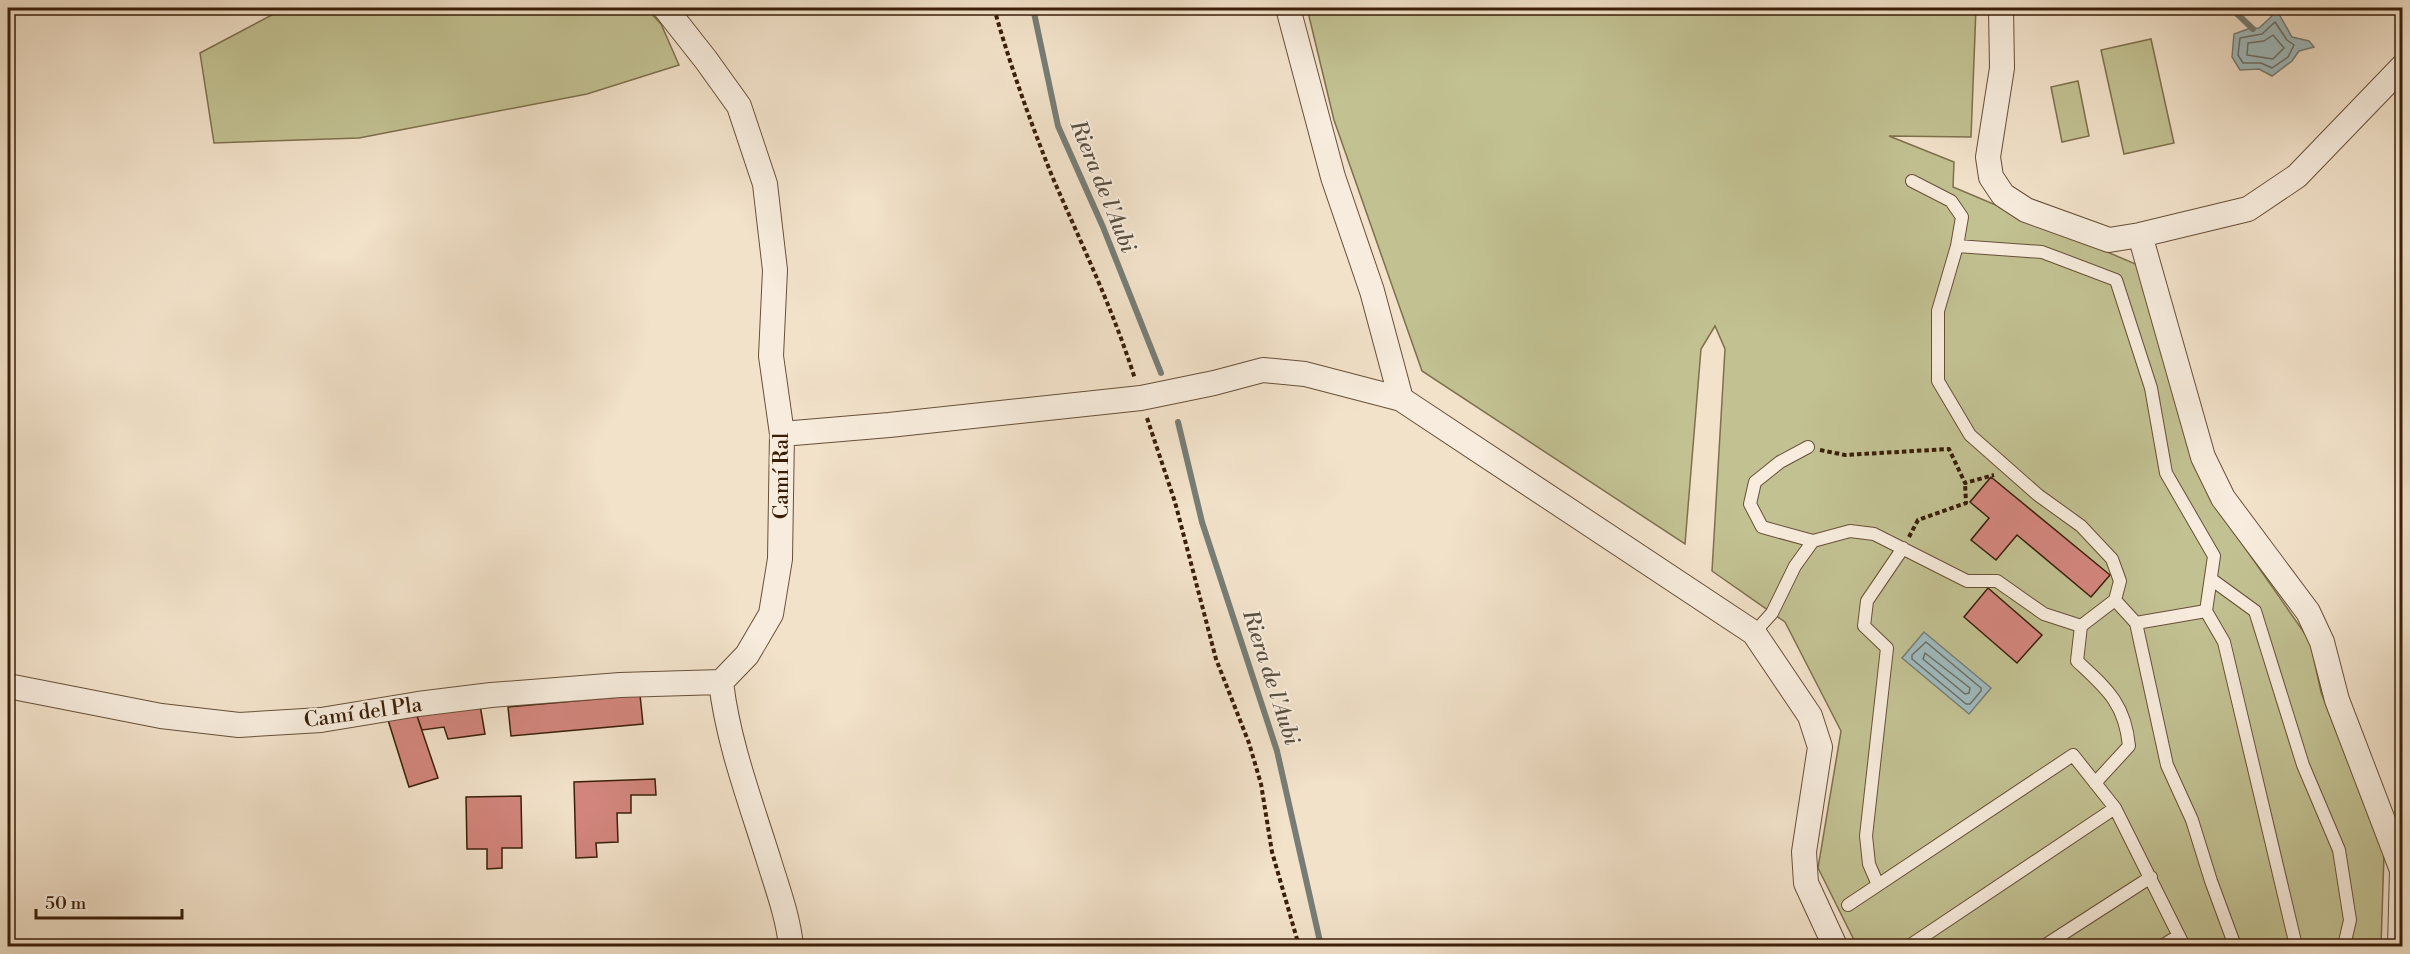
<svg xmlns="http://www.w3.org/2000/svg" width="2410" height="954" viewBox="0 0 2410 954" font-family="'Libre Bodoni',serif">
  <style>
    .green { fill: #c2c192; stroke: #7e704d; stroke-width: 1.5 }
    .water { fill: #9fbcc0; stroke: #777d76; stroke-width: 1.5 }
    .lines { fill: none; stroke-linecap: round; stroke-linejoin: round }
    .shore { stroke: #6c6e64; stroke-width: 1.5 }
    .stream { stroke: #777d76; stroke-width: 6 }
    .building { fill: #d3867e; stroke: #3a1f08; stroke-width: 1.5 }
    .service-casing { stroke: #685038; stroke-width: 14 }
    .minor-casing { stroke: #685038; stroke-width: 26 }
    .path { stroke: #3a1f08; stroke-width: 4; stroke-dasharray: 4.5 3; stroke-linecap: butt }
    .service { stroke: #f7ecdd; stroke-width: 12 }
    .minor { stroke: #f7ecdd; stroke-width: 24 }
    .labels { text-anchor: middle; stroke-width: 4.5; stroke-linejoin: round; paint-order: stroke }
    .street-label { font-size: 21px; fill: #3a1f08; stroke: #f7ecdd }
    .water-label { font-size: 22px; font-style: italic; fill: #584e3f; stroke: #f7ecdd }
  </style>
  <rect width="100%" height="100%" fill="#f2e2ca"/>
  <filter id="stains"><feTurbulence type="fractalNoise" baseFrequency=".00333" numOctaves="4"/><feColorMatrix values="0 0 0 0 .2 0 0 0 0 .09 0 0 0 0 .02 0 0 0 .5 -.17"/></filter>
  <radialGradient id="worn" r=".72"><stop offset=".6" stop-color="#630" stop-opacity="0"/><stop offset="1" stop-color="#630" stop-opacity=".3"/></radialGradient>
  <path class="green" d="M285,8H646L661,24L679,65L587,94L359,138L214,143L200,53Z
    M1307,8H1976L1971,137L1889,136L1954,162L1953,187L2138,265L2215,505L2310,641L2321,692L2384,854L2381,946H1857L1818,868L1841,731L1785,622L1712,571L1725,349L1715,326L1701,349L1685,544L1422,371L1334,120Z
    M2151,39L2174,143L2124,154L2101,50Z
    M2078,81L2089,136L2062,142L2051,87Z"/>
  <path class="water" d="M2275,8H2282L2279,14L2292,37L2309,41L2314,47L2299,51L2292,61L2272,76L2259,69L2240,70L2232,57L2234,34L2248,29L2259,28L2271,17Z
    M1924,632L1991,688L1969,714L1902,658Z"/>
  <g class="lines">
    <path class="shore" d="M2275,22L2287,40L2294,45L2288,57L2272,68L2261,63H2243L2238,55L2240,38L2262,34Z
      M2273,35L2284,48L2273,59L2247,55L2248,43L2264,41Z
      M1926,642L1981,688V691L1970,704H1966L1912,659V655Z
      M1925,653L1970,688L1969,693L1965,694L1923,659Z"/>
    <path class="stream" d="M1033,8L1058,126L1103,227L1161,373
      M2231,8L2253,29
      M1178,422L1202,522L1277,751L1321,946"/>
  </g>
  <path class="building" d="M1991,477L2110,575L2091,597L2017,535L1996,560L1971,540L1989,518L1970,502Z
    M1988,588L2042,635L2017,663L1964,617Z
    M640,695L643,724L511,736L508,707Z
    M480,705L485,734L448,739L444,727L422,730L417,716Z
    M417,716L438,778L409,787L388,720Z
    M655,779L656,795H631V813H617L618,842L596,843L597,857L576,858L574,782Z
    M521,796L522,848H502V868L487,869V849H467L466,797Z"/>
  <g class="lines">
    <g class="service-casing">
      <path id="service" d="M1957,246L2042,252L2116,280L2151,388L2166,473L2214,556L2206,611L2136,623
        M1808,447L1780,462L1755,482L1750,504L1762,527L1813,541
        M2211,579L2255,611L2303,765L2339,850L2350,920L2344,946
        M2115,600L2136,623L2167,765L2192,820L2211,881L2235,946
        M2206,611L2224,642L2296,946
        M2081,626L2077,661C2106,688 2125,703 2129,746L2095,783
        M1754,633L1772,613L1795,566L1813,541L1850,531L1874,534L1967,581H1997L2044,614L2081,626L2115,600L2120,581L2112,559L2081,526L2038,495L1970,435L1938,381V311L1957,246L1962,217L1951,201L1912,181
        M1878,885L1869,864L1866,836L1887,648L1864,626L1867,601L1903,548
        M1848,905L2073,755L2115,808L2184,946
        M1909,946L2115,808
        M2044,946L2151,877
        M2162,946L2178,936"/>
    </g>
    <g class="minor-casing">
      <path id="minor" d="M665,8L706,60L739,106L765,184L775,270L771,356L782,434L780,559L771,614L747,655L721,682C728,743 751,803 769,861C778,890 788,917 791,946
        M1288,8L1333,177L1372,291L1401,399
        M2001,8L2002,68L1988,157L1991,177L2003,195L2026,210L2109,240L2140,235L2248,209L2297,176L2402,67
        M2140,235L2203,457L2223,498L2308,612L2322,642L2337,700L2402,870L2400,946
        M782,434L889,425L1141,398L1214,383L1263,370L1305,374L1401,399L1754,633L1810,716L1820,747L1804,852L1806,883L1835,946
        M8,686L161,716L239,725L321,720L418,704L491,695L620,685L721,682"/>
    </g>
    <path class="path" d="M994,8C1010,65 1030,121 1052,176C1081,243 1113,309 1135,379
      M1147,418L1175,502L1216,659L1249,743L1261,784L1272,852L1299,946
      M1820,450L1845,455L1949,449L1965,483L1994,475
      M1909,537L1918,520L1966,503L1965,483"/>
    <use href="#service" class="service"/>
    <use href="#minor" class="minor"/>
  </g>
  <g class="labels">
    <g class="street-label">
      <text transform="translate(781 476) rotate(-90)" y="7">Camí Ral</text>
      <text transform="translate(363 712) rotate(-8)" y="7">Camí del Pla</text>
    </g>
    <g class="water-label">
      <text transform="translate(1104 186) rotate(68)" y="8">Riera de l'Aubi</text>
      <text transform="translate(1272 677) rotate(72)" y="8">Riera de l'Aubi</text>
    </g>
  </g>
  <rect width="2410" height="954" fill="none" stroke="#f2e2ca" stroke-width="30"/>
  <rect x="9" y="9" width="2392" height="936" fill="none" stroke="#3a1f08" stroke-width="3"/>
  <rect x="15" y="15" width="2380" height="924" fill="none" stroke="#3a1f08" stroke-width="1.5"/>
  <path d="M36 909v9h146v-9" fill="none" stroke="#3a1f08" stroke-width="3"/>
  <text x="45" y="909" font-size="18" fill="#3a1f08" stroke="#f7ecdd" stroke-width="4.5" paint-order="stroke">50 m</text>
  <rect width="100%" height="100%" filter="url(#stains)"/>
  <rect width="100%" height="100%" fill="url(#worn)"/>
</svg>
